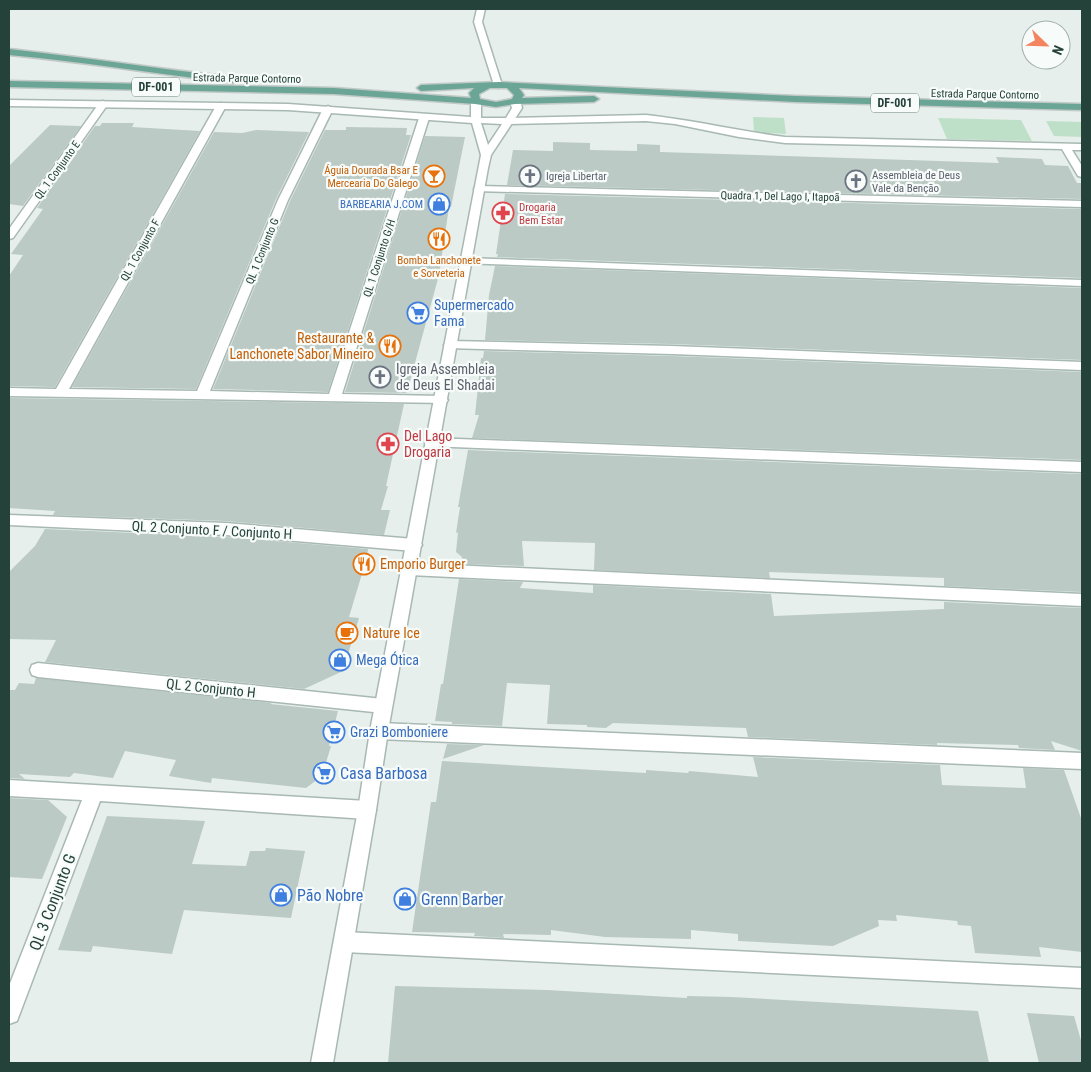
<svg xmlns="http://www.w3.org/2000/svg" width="1091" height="1072" viewBox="0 0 1091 1072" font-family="'Roboto Condensed',sans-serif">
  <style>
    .green { fill: #bfe0c8 }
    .building { fill: #bbcac4 }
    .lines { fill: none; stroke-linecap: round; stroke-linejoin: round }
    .minor-casing { stroke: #a8b8b2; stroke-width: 3 }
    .tertiary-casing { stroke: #a8b8b2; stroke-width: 3 }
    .primary-casing { stroke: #c2cac8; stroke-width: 3 }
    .minor { fill: #fff; fill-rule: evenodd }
    .tertiary { fill: #fff; fill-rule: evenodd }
    .primary { fill: #6aa596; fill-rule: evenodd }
    .labels { text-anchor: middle; stroke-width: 4.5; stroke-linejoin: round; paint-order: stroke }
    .far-street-label { font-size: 11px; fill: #24423a; stroke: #f7fbf9 }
    .far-food-label { font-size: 11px; fill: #c56008; stroke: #f7fbf9; text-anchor: end }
    .far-worship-label { font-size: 11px; fill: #5b616d; stroke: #f7fbf9; text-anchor: start }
    .far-shop-label { font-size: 11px; fill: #366cbe; stroke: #f7fbf9; text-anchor: end }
    .far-health-label { font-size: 11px; fill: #be3a42; stroke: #f7fbf9; text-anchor: start }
    .shield { fill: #f7fbf9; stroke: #637a73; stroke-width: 1 }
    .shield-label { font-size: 12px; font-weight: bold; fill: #24423a }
    .shop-label { font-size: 14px; fill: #366cbe; stroke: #f7fbf9; text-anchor: start }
    .food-label { font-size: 14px; fill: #c56008; stroke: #f7fbf9; text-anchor: start }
    .worship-label { font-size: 14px; fill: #5b616d; stroke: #f7fbf9; text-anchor: start }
    .health-label { font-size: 14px; fill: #be3a42; stroke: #f7fbf9; text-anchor: start }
    .street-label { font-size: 14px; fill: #24423a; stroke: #f7fbf9 }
    .near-shop-label { font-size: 16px; fill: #366cbe; stroke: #f7fbf9; text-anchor: start }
    .near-street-label { font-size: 16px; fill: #24423a; stroke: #f7fbf9 }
  </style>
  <rect width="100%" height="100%" fill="#e6efeb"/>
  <path class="green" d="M753,117L784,118L786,134L754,132Z
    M938,118L1021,120L1032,141L947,139Z
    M1046,121L1082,122V137L1054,136Z"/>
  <path class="building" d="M102,123H134L132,127L200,131L55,387L9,386V276L23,255L11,254L43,209L37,208L95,126H100Z
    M50,125L81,126L23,206L9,204V166Z
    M346,127L407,128L406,135H411L328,392L213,389L290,201L325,130H346Z
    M256,130L309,132L276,199L196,389L72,387L214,132L242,133Z
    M425,136L465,137L451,207H449L439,275L407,392V393L345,392Z
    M553,142L590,143V150L637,151V144L660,145V152L817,157L999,163L996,157L1042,159L1045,165L1068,166L1077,183H1082V199L507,185L513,150L553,151Z
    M505,194L1082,209V278L497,257L498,254H496Z
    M495,266L1082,288V360L672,344L485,340L489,295Z
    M484,351L672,356L1082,372V460L472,438L479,415H475L481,358H483Z
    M9,398L404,404L386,486H388L381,510H390L384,535L226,521L53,515L55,511L9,508Z
    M468,450L1082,474V592L944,586V578L769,572L770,578L594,570L595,543L522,541L524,566L461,564L462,557L456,552L458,532L456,533L460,507H458Z
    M45,529L226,537L368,549L367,557L349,617L359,618L343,671L304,689L45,662L56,640L9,639V572L35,546Z
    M459,579L523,582L520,588L593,593V585L771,594L774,616L944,609V602L1082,608V751L1051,741L1055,750L1019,748L1018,745L937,743V745L748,737L746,728L613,723L606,728L587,727V725L547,724L550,685L507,683L502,726L452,724V722L435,721L441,684H443Z
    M36,678L272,703L270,704L338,711L329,746H331L322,776L306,788L212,778L211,783L169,776L176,760L125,751L113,778L74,773L70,777L19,774L25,779L9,778V690H15L19,683L34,684Z
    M447,744L484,745L443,759Z
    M753,757L940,765L942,785L1026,788L1023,768L1064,770L1082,821V952L1039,947L1041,957L975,953L971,926L958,925L957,921L896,915L897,921L878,920L879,926L833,946L738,941V934L691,930V939L605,937L551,930V935L503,934L504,938L474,936L475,933L412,932L431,802H436L442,761L646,773V770L688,773L689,771L758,777Z
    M9,798L48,800L67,817L42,879L9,877Z
    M107,816L205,821L192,864L246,866L250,851H265L266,848L305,851L291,918L184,910L172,954L93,946L91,952L58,950Z
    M395,986L547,990L687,998V996L732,997L978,1011L989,1063H388Z
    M1027,1013L1074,1016L1082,1044V1063H1039Z"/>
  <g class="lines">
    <g class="minor-casing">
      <path id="minor" d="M477,9H485L482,22L502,85L501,87L498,88L494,85L474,22Z
        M103,101L108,104L13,238L9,239V229L100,102Z
        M221,103L226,106L69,389L197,391L278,200L323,109L328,106L333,109L288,200L210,391L329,394L419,118L424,115L429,118L342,394L441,396L448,400L446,403L9,396V388L56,389L216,106Z
        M646,115C693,120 738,131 785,137L1082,144V150H1072L1082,166V177L1078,176L1062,149L785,143L739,137L675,124L646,121L509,124L504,121L509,118Z
        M479,186L1082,201V207L475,191L474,189Z
        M465,258L1082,280V286L461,263L459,261L461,259Z
        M450,341L672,346L1082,362V370L672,354L446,348L444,345Z
        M432,438L1082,462V472L427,446L425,443L427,440Z
        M9,515L226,523L414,539L419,541L422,545L419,549L414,551L226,535L9,525Z
        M409,563L1082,594V606L409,575L404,573L401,569L404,565Z
        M38,663L383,699L389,701L392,706L389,711L383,713L38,677L32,675L30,670L32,665Z
        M379,723L1082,753V769L379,739L373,736L370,731L373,726Z
        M9,780L367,801L374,804L376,810L374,816L367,819L100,801L20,1013L17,1021L9,1024V986L82,800L9,796Z
        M344,932L1082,968V988L344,952L337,949L334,942L337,935Z"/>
    </g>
    <g class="tertiary-casing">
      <path id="tertiary" d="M476,98L481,101V118H506L512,108L510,101L515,98L520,101L522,108L491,155L488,168L388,731L376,810L333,1063H311L358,810L370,731L481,155L472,123L288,110L9,106V100L288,104L471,117V101ZM481,123L502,124L488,145Z"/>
    </g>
    <g class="primary-casing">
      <path id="primary" d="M9,49C84,57 158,69 233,77L237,80L233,83C158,74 84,62 9,55Z
        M9,81L334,88L471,98L469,93L474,88L421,91L417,88L421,85L499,82L796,96L1082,104V110L796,102L519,88L524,95L522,98L594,96L599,99L594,102L515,104L496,107L475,104L334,94L9,87ZM490,88H507L514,95L512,99L496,102L480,99L479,94Z"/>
    </g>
    <use href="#minor" class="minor"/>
    <use href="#tertiary" class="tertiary"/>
    <use href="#primary" class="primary"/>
  </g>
  <defs>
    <g id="bar-ring" transform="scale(1.125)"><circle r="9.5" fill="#f7fbf9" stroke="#e8710a" stroke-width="1.5"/><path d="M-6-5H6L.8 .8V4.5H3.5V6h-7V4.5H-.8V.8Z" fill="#e8710a"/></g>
    <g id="church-ring" transform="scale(1.125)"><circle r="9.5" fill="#f7fbf9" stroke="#6b7280" stroke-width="1.5"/><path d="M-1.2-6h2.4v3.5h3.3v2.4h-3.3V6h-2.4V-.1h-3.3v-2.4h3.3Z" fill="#6b7280"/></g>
    <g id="shop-ring" transform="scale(1.125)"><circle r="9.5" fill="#f7fbf9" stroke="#3f7fe0" stroke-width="1.5"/><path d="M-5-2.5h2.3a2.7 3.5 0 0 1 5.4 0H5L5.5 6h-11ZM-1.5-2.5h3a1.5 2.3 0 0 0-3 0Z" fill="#3f7fe0"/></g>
    <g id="pharmacy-ring" transform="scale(1.125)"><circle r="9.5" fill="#f7fbf9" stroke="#e0444e" stroke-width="1.5"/><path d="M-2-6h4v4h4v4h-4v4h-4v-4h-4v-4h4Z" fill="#e0444e"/></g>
    <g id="restaurant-ring" transform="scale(1.125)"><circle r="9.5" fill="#f7fbf9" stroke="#e8710a" stroke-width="1.5"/><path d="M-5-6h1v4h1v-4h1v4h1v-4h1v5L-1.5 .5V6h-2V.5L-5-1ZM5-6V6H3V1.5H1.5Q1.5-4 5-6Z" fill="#e8710a"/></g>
    <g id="supermarket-ring" transform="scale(1.125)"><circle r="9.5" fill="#f7fbf9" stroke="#3f7fe0" stroke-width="1.5"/><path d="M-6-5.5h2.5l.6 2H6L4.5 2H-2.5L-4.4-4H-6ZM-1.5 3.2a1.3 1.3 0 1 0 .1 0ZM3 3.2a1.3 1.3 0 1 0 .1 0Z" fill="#3f7fe0"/></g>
    <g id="cafe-ring" transform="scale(1.125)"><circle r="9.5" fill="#f7fbf9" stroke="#e8710a" stroke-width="1.5"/><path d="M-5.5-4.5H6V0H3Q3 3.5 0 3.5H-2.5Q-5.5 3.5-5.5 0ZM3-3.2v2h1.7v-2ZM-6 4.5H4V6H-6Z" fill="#e8710a"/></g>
  </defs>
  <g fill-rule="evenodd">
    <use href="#bar-ring" x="434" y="176"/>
    <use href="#church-ring" x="530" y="176"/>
    <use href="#church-ring" x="856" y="181"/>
    <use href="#shop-ring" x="439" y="204"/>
    <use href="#pharmacy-ring" x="503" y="213"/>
    <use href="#restaurant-ring" x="439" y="239"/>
    <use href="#supermarket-ring" x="418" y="313"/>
    <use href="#restaurant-ring" x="390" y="346"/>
    <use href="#church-ring" x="380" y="377"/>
    <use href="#pharmacy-ring" x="388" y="444"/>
    <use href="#restaurant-ring" x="364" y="564"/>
    <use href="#cafe-ring" x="347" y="633"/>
    <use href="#shop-ring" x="340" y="660"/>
    <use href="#supermarket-ring" x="334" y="732"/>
    <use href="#supermarket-ring" x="324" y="773"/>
    <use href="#shop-ring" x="281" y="895"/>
    <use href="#shop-ring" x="405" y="899"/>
  </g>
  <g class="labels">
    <g class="far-street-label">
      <text transform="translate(247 78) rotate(1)" y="4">Estrada Parque Contorno</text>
      <text transform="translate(985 94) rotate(1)" y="4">Estrada Parque Contorno</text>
      <text transform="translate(57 170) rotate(-54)" y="4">QL 1 Conjunto E</text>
      <text transform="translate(780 196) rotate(1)" y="4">Quadra 1, Del Lago I, Itapoã</text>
      <text transform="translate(140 250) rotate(-61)" y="4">QL 1 Conjunto F</text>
      <text transform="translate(262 251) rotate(-68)" y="4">QL 1 Conjunto G</text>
      <text transform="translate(379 258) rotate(-72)" y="4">QL 1 Conjunto G/H</text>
    </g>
    <g class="far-food-label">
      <text x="418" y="174">Águia Dourada Bsar E<tspan x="418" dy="13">Mercearia Do Galego</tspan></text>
      <text x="439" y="264" text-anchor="middle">Bomba Lanchonete<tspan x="439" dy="13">e Sorveteria</tspan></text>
    </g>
    <g class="far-worship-label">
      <text x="872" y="179">Assembleia de Deus<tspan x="872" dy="13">Vale da Benção</tspan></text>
      <text x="546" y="180">Igreja Libertar</text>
    </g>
    <g class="far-shop-label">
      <text x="423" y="208">BARBEARIA J.COM</text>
    </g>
    <g class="far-health-label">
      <text x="519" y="211">Drogaria<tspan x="519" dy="13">Bem Estar</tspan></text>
    </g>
    <g class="shield">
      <rect x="132" y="77.5" width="48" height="19" rx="4"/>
      <rect x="871" y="93.5" width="48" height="19" rx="4"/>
    </g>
    <g class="shield-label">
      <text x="156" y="91">DF-001</text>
      <text x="895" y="107">DF-001</text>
    </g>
    <g class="shop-label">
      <text x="434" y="310">Supermercado<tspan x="434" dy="16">Fama</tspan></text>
      <text x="356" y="665">Mega Ótica</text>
      <text x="350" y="737">Grazi Bomboniere</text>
    </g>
    <g class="food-label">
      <text x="374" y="343" text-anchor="end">Restaurante &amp;<tspan x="374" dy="16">Lanchonete Sabor Mineiro</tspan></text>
      <text x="380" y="569">Emporio Burger</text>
      <text x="363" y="638">Nature Ice</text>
    </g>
    <g class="worship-label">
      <text x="396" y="374">Igreja Assembleia<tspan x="396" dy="16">de Deus El Shadai</tspan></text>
    </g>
    <g class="health-label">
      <text x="404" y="441">Del Lago<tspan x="404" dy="16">Drogaria</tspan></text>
    </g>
    <g class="street-label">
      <text transform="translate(212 530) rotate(3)" y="5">QL 2 Conjunto F / Conjunto H</text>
      <text transform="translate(211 688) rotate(6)" y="5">QL 2 Conjunto H</text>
    </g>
    <g class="near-shop-label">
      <text x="340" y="779">Casa Barbosa</text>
      <text x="297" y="901">Pão Nobre</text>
      <text x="421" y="905">Grenn Barber</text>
    </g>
    <g class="near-street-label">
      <text transform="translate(52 902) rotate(-69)" y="6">QL 3 Conjunto G</text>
    </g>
  </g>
  <rect width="1091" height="1072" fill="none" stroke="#24423a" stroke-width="20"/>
  <g transform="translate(1046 45) rotate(113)"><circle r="24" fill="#f7fbf9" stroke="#a3b1ad"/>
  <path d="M0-4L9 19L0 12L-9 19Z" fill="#f4845f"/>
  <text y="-8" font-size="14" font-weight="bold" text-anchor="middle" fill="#24423a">N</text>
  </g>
</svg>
